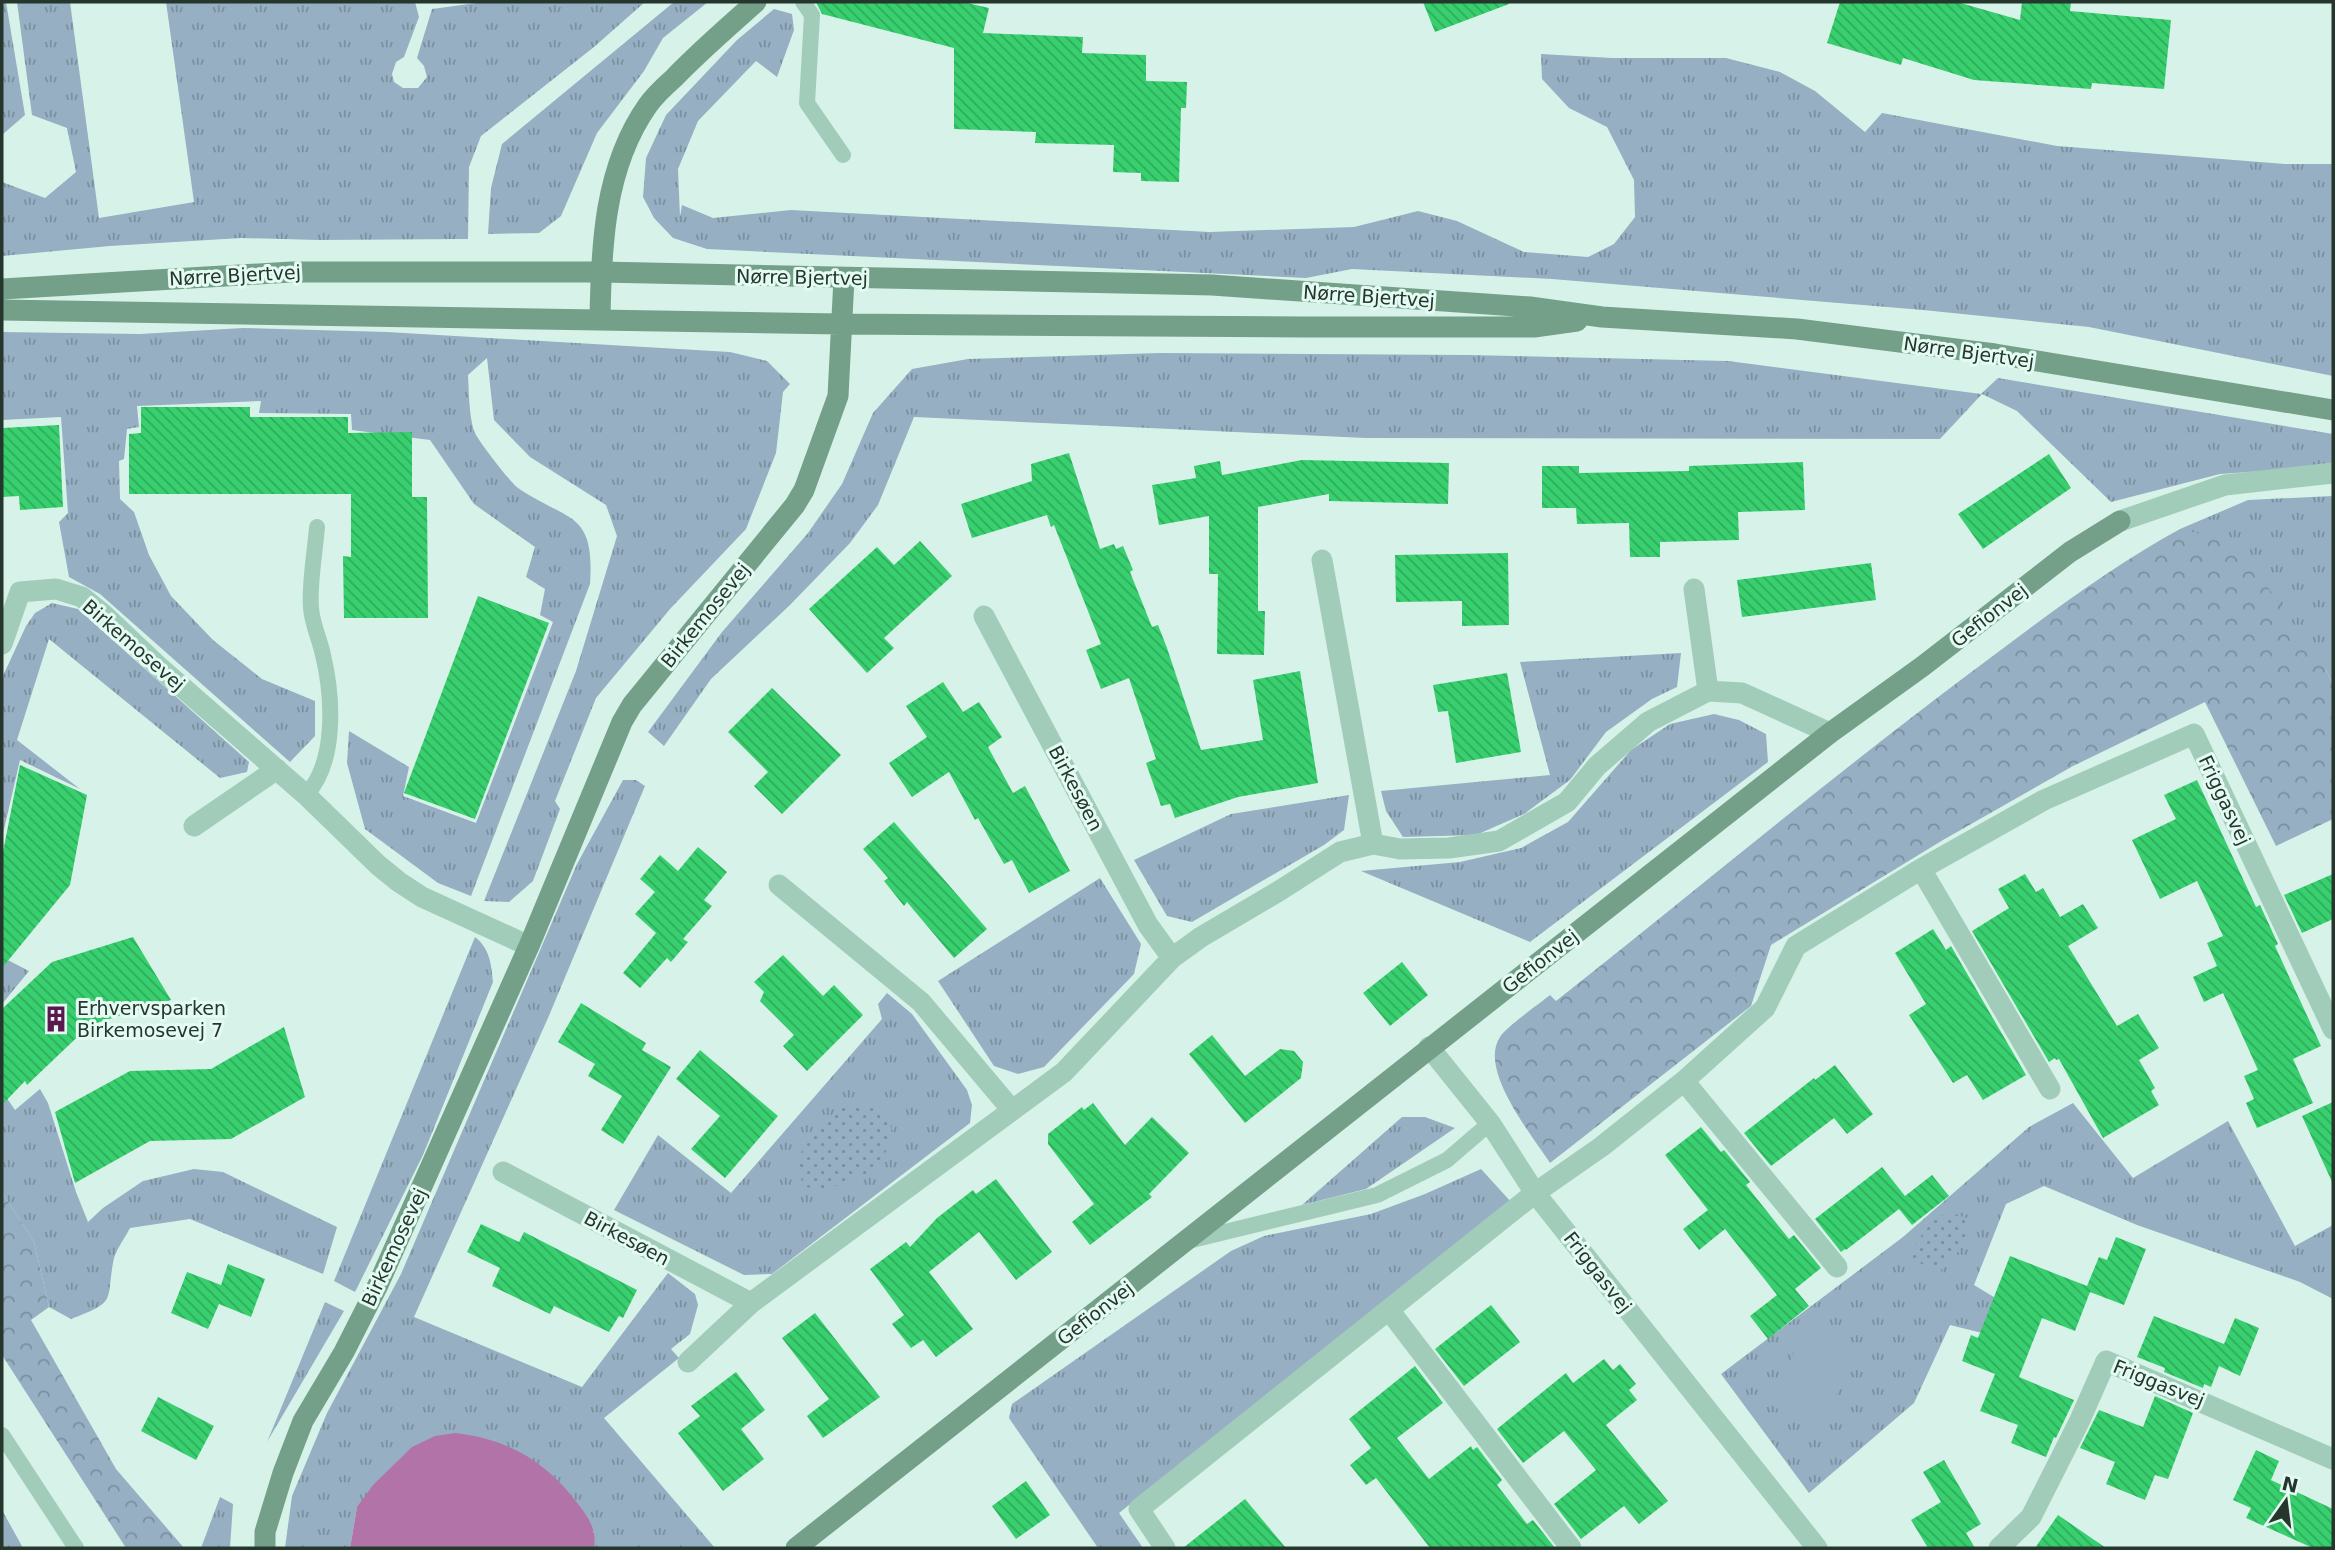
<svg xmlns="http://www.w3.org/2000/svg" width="2335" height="1550" viewBox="0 0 2335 1550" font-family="'DejaVu Sans',sans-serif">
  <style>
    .grass { fill: url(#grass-tufts) }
    .forest { fill: url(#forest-crowns) }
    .park { fill: url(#park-dots) }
    .pitch { fill: #96afc3 }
    .water { fill: #b274a8 }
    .building { fill: url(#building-back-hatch) }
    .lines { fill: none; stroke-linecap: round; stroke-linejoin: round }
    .lane { stroke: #a2ccba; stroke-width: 16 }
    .street { stroke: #a2ccba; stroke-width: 21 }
    .secondary { stroke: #74a089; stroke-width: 21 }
    .labels { text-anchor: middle; stroke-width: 6; stroke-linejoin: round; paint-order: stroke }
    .street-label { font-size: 19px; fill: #25362d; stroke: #e4fbf3 }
    .poi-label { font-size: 19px; fill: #25362d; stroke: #e4fbf3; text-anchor: start }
  </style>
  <defs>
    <pattern id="grass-tufts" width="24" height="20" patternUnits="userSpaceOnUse" patternTransform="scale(1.75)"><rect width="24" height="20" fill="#96afc3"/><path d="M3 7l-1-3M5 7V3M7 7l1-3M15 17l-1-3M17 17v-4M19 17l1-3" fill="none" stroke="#7a8f9f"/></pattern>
    <pattern id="forest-crowns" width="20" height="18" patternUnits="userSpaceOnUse" patternTransform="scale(1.75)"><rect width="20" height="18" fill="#96afc3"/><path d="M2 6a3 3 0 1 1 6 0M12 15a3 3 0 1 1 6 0" fill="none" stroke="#7a8f9f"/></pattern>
    <pattern id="park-dots" width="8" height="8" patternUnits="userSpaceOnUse" patternTransform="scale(1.75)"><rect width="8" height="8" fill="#96afc3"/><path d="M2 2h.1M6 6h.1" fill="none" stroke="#7a8f9f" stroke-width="1.8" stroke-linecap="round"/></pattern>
    <pattern id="building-back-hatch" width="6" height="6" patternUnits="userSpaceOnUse" patternTransform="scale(1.75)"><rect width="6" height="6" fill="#38d06f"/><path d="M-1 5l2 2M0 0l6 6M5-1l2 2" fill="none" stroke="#2faa5c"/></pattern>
  </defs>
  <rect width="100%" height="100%" fill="#d7f3e9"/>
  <path class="grass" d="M2,2H6L25,115L2,135Z
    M17,2H70L99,218L194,202L166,2H415L419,17L404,57L396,62L392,74L394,82L403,88H418L427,77L424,66L417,58L432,9L484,2H645L594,47L481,136L469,167L468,239L319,240L241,238L110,246L2,256V182L45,198L76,172L67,128L32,115Z
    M674,2H708L663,38L644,71L597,133L561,216L539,233L488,234L491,188L502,144Z
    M774,9L792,14L794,30L777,77L756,61L698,121L678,169L680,217L682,205L713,218L791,210L1210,232L1354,227L1418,211L1457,221L1524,252L1588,257L1614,244L1635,217L1634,180L1607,127L1569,108L1542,79L1541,54L1612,58H1726L1780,72L1815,91L1865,132L1882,113L2057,146L2285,164H2333V376L2089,327L1923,310L1552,279L1352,269L1306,278L707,249L673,238L654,218L643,197L646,158L666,115L737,40Z
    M243,328L387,332L730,352L767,361L790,384L783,392L776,453L746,529L670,609L596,698L555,801L560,809L533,881L509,902L484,901L576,671L617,536L606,505L530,457L494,420L487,358L468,375C469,391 469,419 475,433C479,442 511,483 518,488C568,522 595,510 590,584L471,896L438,883L365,829L347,763L349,731L409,767L403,796L476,823L553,622L540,615L545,589L526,577L535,547L474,504L430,440L352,430L351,414L259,413L261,401L137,406L139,427L127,429L124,459L119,461L120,499L134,512L149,555L171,596L213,640L262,679L315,701V736L290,762L100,594L69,577L59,522L68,513L61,417L2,420V332L140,334Z
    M1159,353L1468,355L1728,361L1981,394L1998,378L2333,434V466L2220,474L2111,502L2017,411L1982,394L1940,439L1365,438L914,417L878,505L850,543L790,605L711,679L664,746L648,732L722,632L808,533L842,484L873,413L912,369L968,359Z
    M2333,496V684L2326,670L2180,529L2248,500Z
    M52,603L78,609L249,762L247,772L220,778L49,639L17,740L80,789L20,760L2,838V678L26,626L35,613Z
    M1681,653L1677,687L1652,699L1606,732L1570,780L1524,814L1476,835L1403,837L1386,811L1381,791L1550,775L1520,662Z
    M1714,714L1739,720L1766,734L1768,762L1530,942L1361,871L1460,862L1521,848L1568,822L1631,750L1670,724Z
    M623,780H636L645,786L548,1018L414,1317L582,1387L668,1273L695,1294L698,1305L690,1334L671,1349L679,1358L604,1418L715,1548H594V1531L357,1507L350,1548H285L292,1496L327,1413L401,1274L577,864Z
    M1349,795L1344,830L1324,845L1192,922L1167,916L1134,860L1231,814Z
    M1100,878L1141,944L1134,974L1044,1067L1018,1074L994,1066L938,981Z
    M475,937C490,949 491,963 493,982L423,1155L355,1292L334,1281Z
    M2,957L29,971L2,1004Z
    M887,993L912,1014L967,1090L972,1105L970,1123L772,1274L744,1275L614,1210L658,1135L731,1193L882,1019L878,1004Z
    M40,1089L48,1103L76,1192L88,1222L103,1208L143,1181L194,1169L223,1172L337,1227L323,1274L190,1219L130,1228C125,1238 117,1248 114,1258C105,1302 119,1301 71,1319L49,1307L34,1242L2,1192V1091L15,1110Z
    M2073,1103L2133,1178L2228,1121L2295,1246L2333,1225V1299L2300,1282L2137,1225L2044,1186L2006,1204L1974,1285L2030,1319L2022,1343L1950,1325L1914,1403L1809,1493L1721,1374L1903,1237L2029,1127Z
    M1402,1117H1425L1455,1128L1366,1189L1302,1205Z
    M1481,1169L1512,1203L1119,1513L1143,1548H1098L1009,1418L1012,1404L1231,1251L1264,1236L1371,1214L1425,1194Z
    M325,1302L344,1311L267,1442Z
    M220,1497L233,1504L230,1548H201Z
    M2,1510L23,1548H2Z"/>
  <path class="forest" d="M2180,529L2213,537L2243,552L2326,670L2333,684V819L2276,846L2205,702L2073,766L1943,840L1771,945L1751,1006L1550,1163C1532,1135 1478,1070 1500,1037C1506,1027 1539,1004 1550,995L1556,1001C1691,894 1824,783 1962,679C2032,627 2103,571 2180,529Z
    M2,1192L34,1242L49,1307L31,1320L116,1469L184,1548H126L2,1355Z"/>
  <path class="park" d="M870,1104L887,1115L894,1136L875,1172L827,1189L803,1187L798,1163L807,1135L840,1108Z
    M1956,1215L1971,1219L1965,1243L1938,1275L1907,1254L1937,1216Z"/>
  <path class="pitch" d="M1807,1328L1857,1353L1817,1432L1768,1403Z"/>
  <path class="water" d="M455,1433C508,1439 546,1461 578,1504C589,1518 597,1530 594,1548H350L357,1507L373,1485L412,1447L435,1436Z"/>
  <path class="building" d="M816,2H963L989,8L983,33L1083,37L1082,53L1146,55V81L1187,82L1186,108H1181L1179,182L1141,181V173L1113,172L1114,145L1035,143L1036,132L954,129V48L822,14Z
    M1423,2H1509V4L1435,32Z
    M1840,2H1957L2020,20L2022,2H2071L2070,11L2171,20L2164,89L2092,83L2091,89L1974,80L1903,58L1901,65L1827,43Z
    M141,407H250V417H348V433L412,432V497H427L428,618H344L343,556L351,557V494H129V434L141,433Z
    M59,425L63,507L20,510L19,496L2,497V428Z
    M1069,453L1100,549L1114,544L1116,549L1123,546L1133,570L1130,572L1152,627L1158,625L1167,648L1201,750L1263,740L1253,680L1300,671L1318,783L1238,797L1175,818L1170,804L1161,806L1146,763L1156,759L1129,678L1101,689L1086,650L1101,644L1054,525L1051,527L1047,515L972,538L961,504L1032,481L1031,464Z
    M2049,454L2071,488L1983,549L1958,514Z
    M1302,460L1449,463L1448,504L1329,501V494L1258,507V611H1265L1264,655L1217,654L1218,574H1209V516L1159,525L1152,485L1196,478L1194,466L1220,461L1222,475Z
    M1803,462L1805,510L1738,512L1739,540L1660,542V557H1630L1629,523L1577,524L1576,508H1542V466H1579V473L1689,471V466Z
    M920,541L952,576L884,638L894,648L867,673L809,609L877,547L894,565Z
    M1508,553L1509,625L1462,626V601L1396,602L1395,555Z
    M1871,563L1876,600L1742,617L1737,580Z
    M478,596L549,623L475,819L404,793Z
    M1507,673L1521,752L1456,763L1448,711L1438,712L1433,685Z
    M943,682L963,712L979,702L1002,737L988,747L1013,793L1025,786L1070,871L1029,893L1012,860L1004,864L978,818L975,820L949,772L912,797L889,763L927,737L906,706Z
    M772,688L841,755L782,814L754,786L768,772L728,732Z
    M20,765L87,795L70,885L2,968V857Z
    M2197,780L2256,907L2260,905L2278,944L2275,946L2321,1046L2293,1059L2313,1103L2257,1128L2246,1103L2254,1099L2244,1076L2258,1070L2223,993L2204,1002L2193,977L2217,966L2207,943L2223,936L2197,881L2160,899L2132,840L2176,819L2164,795Z
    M894,822L987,929L954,958L907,902L904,906L884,881L888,878L863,849Z
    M698,847L727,872L704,900L712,906L683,939L688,942L671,962L667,958L640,988L623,973L656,933L635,914L655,892L640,879L660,855L678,871Z
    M2025,874L2036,892L2043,888L2060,917L2083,904L2098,928L2068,946L2117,1026L2138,1014L2159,1048L2139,1060L2155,1088L2151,1091L2159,1105L2103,1138L2059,1059L2056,1060L2055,1058L2049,1062L1972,931L2009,908L1998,889Z
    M2333,874V919L2302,933L2284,895Z
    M1933,929L1946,950L1951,946L2026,1075L1983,1100L1967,1075L1953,1083L1909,1015L1926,1004L1895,953Z
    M133,937L171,1000L90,1025L27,1085L25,1081L2,1105V1009L52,962Z
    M783,955L823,996L834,985L863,1015L807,1071L783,1046L794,1035L760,1001L764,992L754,982Z
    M1402,962L1428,995L1390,1026L1363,993Z
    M581,1003L646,1043L642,1050L671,1067L623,1144L601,1130L622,1096L588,1076L595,1064L558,1042Z
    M284,1027L305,1097L231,1139L150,1141L75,1183L55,1112L130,1071L211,1069Z
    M1212,1035L1245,1076L1280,1049L1294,1051L1303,1062L1301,1078L1245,1123L1189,1054Z
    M700,1050L778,1116L725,1178L691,1149L720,1116L676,1079Z
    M1835,1065L1873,1114L1847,1134L1834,1118L1771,1166L1744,1133L1814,1078L1815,1080Z
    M2333,1102V1184L2302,1116Z
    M1093,1103L1125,1145L1152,1117L1189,1153L1149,1194L1152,1197L1090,1245L1072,1222L1094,1204L1048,1144V1134L1082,1107L1084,1110Z
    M1701,1127L1721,1152L1724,1150L1750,1182L1746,1185L1789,1239L1794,1235L1821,1268L1795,1289L1809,1306L1768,1339L1750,1316L1777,1295L1725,1229L1699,1250L1683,1229L1708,1210L1665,1155Z
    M1882,1167L1905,1196L1932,1175L1949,1196L1912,1225L1899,1209L1846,1250L1845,1249L1841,1252L1815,1219Z
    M996,1179L1052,1252L1016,1280L979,1232L929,1272L973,1329L936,1357L923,1340L911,1348L892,1324L904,1315L870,1269L906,1242L910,1247L937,1218L973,1190L976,1194Z
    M481,1224L519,1242L524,1232L637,1290L623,1318L619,1316L609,1332L554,1306L550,1314L492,1286L500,1268L467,1252Z
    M2116,1237L2146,1249L2124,1305L2090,1292L2075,1331L2042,1318L2019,1377L2074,1400L2056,1438L2054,1437L2046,1457L2011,1443L2018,1425L1980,1411L1995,1374L1962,1361L1971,1335L1978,1338L2010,1256L2087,1286L2099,1257L2107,1260Z
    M228,1264L265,1279L251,1317L219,1304L208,1329L171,1313L187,1272L221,1285Z
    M1491,1305L1520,1342L1464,1386L1435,1349Z
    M815,1313L880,1397L823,1438L807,1416L829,1399L782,1338Z
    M2154,1316L2224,1344L2235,1318L2259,1328L2240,1376L2219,1366L2211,1387L2204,1384L2203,1388L2164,1372L2165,1368L2137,1357Z
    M1604,1359L1613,1370L1620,1364L1636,1384L1629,1390L1637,1400L1606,1425L1668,1501L1639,1524L1624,1506L1581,1539L1554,1504L1596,1470L1564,1431L1523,1463L1497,1429L1566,1373L1573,1383Z
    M1415,1366L1443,1403L1397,1438L1429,1479L1471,1446L1473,1450L1477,1447L1502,1480L1497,1485L1527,1524L1533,1520L1555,1548H1430L1376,1478L1366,1485L1350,1465L1371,1448L1349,1419Z
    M736,1372L765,1410L741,1429L764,1459L723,1491L678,1433L700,1416L691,1406Z
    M2155,1396L2193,1413L2168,1479L2155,1475L2145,1500L2106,1484L2115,1462L2080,1448L2099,1410L2143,1427Z
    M158,1397L214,1426L196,1460L141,1431Z
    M2256,1450L2279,1461L2271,1480L2333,1509V1548H2313L2246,1518L2251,1508L2233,1500Z
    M1944,1460L1981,1524L1966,1533L1975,1548H1928L1911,1520L1941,1502L1923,1472Z
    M1026,1481L1050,1515L1016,1539L992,1506Z
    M1245,1499L1286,1548H1183Z
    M2058,1515L2106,1548H2035Z"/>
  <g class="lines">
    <path class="lane" d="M803,2L812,15L807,103L843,155
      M306,795C337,762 333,697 323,655C320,640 312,624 311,608C309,583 315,553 317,527
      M1188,1241L1377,1195L1447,1160L1490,1123
      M2,1435L76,1548"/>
    <path class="street" d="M2120,521L2225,485L2333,473
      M1322,560L1373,844
      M1694,589L1708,691
      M984,616L1148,925L1172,958
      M2,644L20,592L56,589L82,597L104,615L159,667L306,795L378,865L399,882L422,897L529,946
      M194,826L277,769
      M1921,869L2050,1089
      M779,885L921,1002L1011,1109
      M1429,1047L1490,1123L1535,1193L1817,1548
      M1684,1081L1837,1267
      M503,1172L751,1303
      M1389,1310L1571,1548
      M688,1362L751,1303L1064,1072L1172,958L1201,937L1279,891L1340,852L1373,844L1400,849L1449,848L1499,841L1567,802L1597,766L1648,722L1708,691L1742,693L1830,733
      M1165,1548L1139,1509L1535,1193L1601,1147L1684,1081L1765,1008L1796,946L1921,869L2044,800L2194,734L2333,1029
      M1999,1548L2031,1517L2079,1422L2106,1361L2333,1459"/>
    <path class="secondary" d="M2,289L292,272H601L1212,285L1530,307L1602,317L1797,329L1995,354L2333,410
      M2,310L841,324L1305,327H1534L1577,321
      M600,320C601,247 604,167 648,105C655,95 665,86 674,78C700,51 728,27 756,2
      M265,1548V1532L283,1473L303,1421L344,1352L378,1285L529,946L622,722L632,705L795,505L804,490L838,396L844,278
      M796,1548L1830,733L1923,666L2070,552L2120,521"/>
  </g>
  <defs>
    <g id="building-bare" transform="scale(2.1)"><path d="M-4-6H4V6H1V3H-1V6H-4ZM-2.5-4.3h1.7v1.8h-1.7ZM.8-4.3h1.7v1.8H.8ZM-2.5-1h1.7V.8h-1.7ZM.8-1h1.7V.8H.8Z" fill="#5b184e" stroke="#e4fbf3" stroke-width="2.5" paint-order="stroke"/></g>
  </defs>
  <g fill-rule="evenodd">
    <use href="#building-bare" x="56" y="1019"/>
  </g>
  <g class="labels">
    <g class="street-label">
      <text transform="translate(235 275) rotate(-3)" y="7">Nørre Bjertvej</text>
      <text transform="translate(802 277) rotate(1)" y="7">Nørre Bjertvej</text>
      <text transform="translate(1369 296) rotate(4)" y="7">Nørre Bjertvej</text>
      <text transform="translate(1969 352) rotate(8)" y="7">Nørre Bjertvej</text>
      <text transform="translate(705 615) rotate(-51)" y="7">Birkemosevej</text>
      <text transform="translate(1989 615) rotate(-38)" y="7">Gefionvej</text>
      <text transform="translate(134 645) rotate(41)" y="7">Birkemosevej</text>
      <text transform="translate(1076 788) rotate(62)" y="7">Birkesøen</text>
      <text transform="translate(2225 800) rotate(65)" y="7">Friggasvej</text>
      <text transform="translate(1540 961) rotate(-38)" y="7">Gefionvej</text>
      <text transform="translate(627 1238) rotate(28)" y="7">Birkesøen</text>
      <text transform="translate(394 1247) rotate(-65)" y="7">Birkemosevej</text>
      <text transform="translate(1598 1272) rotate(52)" y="7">Friggasvej</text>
      <text transform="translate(1095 1313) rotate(-38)" y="7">Gefionvej</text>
      <text transform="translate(2159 1383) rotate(22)" y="7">Friggasvej</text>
    </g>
    <g class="poi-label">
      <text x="77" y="1015">Erhvervsparken<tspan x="77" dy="22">Birkemosevej 7</tspan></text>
    </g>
  </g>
  <rect width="2335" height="1550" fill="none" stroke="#25362d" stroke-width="7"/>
  <g transform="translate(2286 1501) rotate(14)" stroke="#e4fbf3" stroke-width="5" paint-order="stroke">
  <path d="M0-5L12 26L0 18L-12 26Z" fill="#25362d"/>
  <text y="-10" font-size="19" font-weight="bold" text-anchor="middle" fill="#25362d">N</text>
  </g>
</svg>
